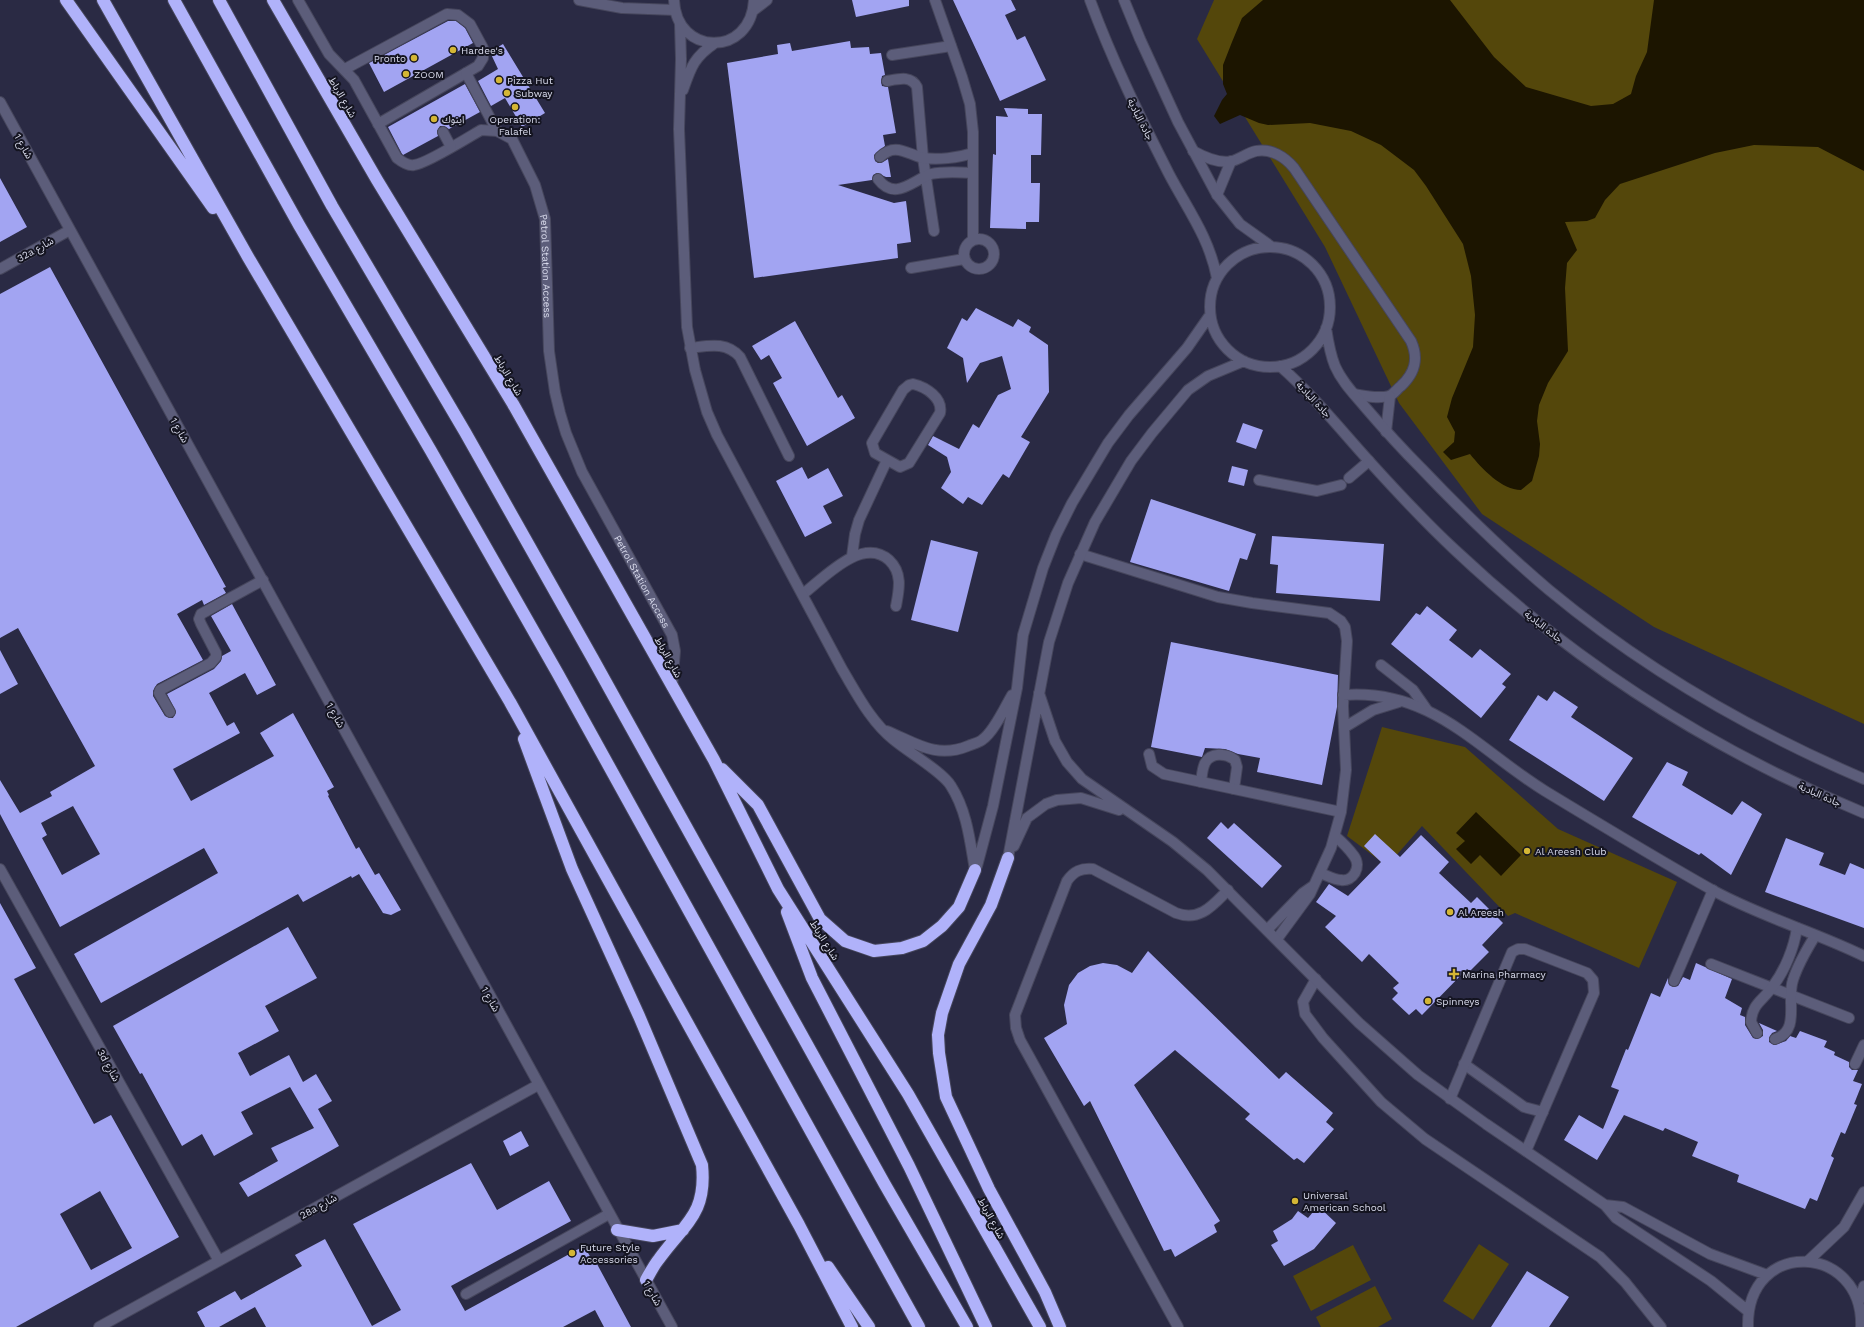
<svg xmlns="http://www.w3.org/2000/svg" width="1864" height="1327" viewBox="0 0 1864 1327" font-family="'Work Sans','Noto Sans Arabic',sans-serif">
  <style>
    .grass { fill: #54470b }
    .water { fill: #1c1500 }
    .building { fill: #a2a4f2; fill-rule: evenodd }
    .lines { fill: none; stroke-linecap: round; stroke-linejoin: round }
    .service-casing { stroke: #46465c; stroke-width: 12 }
    .minor-casing { stroke: #46465c; stroke-width: 12 }
    .tertiary-casing { stroke: #46465c; stroke-width: 12 }
    .motorway-casing { stroke: #46465c; stroke-width: 14 }
    .service { stroke: #5c5d7a; stroke-width: 10 }
    .minor { stroke: #5c5d7a; stroke-width: 10 }
    .tertiary { stroke: #5c5d7a; stroke-width: 10 }
    .motorway { stroke: #b0b2fa; stroke-width: 12 }
    .poi-dot { fill: #d4b635; stroke: #141420; stroke-width: 1.5 }
    .labels { text-anchor: middle; stroke-width: 4; stroke-linejoin: round; paint-order: stroke }
    .poi-label { font-size: 10px; fill: #d9dbec; stroke: #141420; text-anchor: start }
    .street-label { font-size: 10px; fill: #d9dbec; stroke: #141420 }
  </style>
  <rect width="100%" height="100%" fill="#2a2a44"/>
  <path class="grass" d="M1214,0H1864V724L1654,627L1482,514L1399,403L1325,247L1197,39Z
    M1382,727L1465,747L1558,829L1677,882L1639,968L1515,913L1508,916L1422,826L1387,866L1347,836Z
    M1479,1244L1509,1264L1473,1320L1443,1301Z
    M1353,1245L1371,1280L1311,1311L1293,1276Z
    M1375,1286L1392,1319L1378,1327H1321L1316,1317Z"/>
  <path class="water" d="M1263,0H1450L1494,57L1526,87L1591,106L1613,104L1631,94L1636,76L1647,52L1654,0H1864V171L1818,147L1754,145L1715,153L1620,184L1605,200L1595,218L1587,221L1565,222L1577,250L1567,263L1565,288L1568,351L1548,383L1539,405L1537,421L1540,444L1539,456L1532,481L1521,490C1502,490 1482,469 1470,454L1451,460L1443,452L1454,442L1455,432L1447,417L1452,398L1473,347L1475,315L1471,276L1463,244L1426,186L1414,170L1381,145L1351,131L1310,123L1268,125L1259,123L1240,115L1220,124L1214,116L1222,100L1227,94L1223,84V65L1232,42L1242,18Z
    M1476,812L1521,855L1501,876L1480,855L1471,864L1456,849L1465,841L1456,833Z"/>
  <path class="building" d="M852,0H909V6L856,17Z
    M953,0H1011L1016,10L1005,15L1017,40L1025,36L1046,80L1000,101Z
    M448,21H456L465,28L473,43L384,92L369,63Z
    M850,41L851,48L869,47L870,54L881,53L885,75L882,76L881,82L882,86L888,87L896,133L883,135L885,146L874,155L875,161L878,163H881L888,159L891,177H886L877,173L873,175L872,180L838,185L894,203L906,201L911,242L897,244L898,258L754,278L727,63L778,54L777,45L790,43L792,51Z
    M503,44L545,113L522,127L505,98L491,106L478,81L498,69L490,52Z
    M465,84L480,112L449,129L444,126H440L437,131L438,136L403,155L402,154L388,127Z
    M1004,108L1028,109V114H1042L1041,155H1031V183H1040L1039,222H1026V229L990,228L993,154L996,155V116L1008,117Z
    M0,178L27,227L0,242Z
    M50,267L226,587L223,588L226,593L204,605L202,600L177,614L203,660L157,684L153,691V696L165,716L170,718H173L176,712L167,694L214,669L221,661L222,656L231,651L211,616L232,604L276,685L257,695L245,673L209,693L227,726L234,722L240,733L173,769L191,801L274,756L260,733L293,713L334,787L327,791L329,795L328,796L356,849L359,847L375,875L379,873L401,910L391,915L383,913L359,874L352,878L351,876L303,902L298,894L101,1003L74,954L218,873L204,848L60,927L0,814V780L20,813L52,796L50,792L95,766L18,628L0,638V294ZM73,806L100,854L62,875L42,838L47,835L41,823Z
    M976,308L1013,327L1018,319L1031,327L1029,332L1048,345L1049,392L1021,437L1030,442L1009,478L1003,474L982,505L968,497L963,504L941,488L951,472L947,457L928,445L933,436L959,449L973,424L979,428L998,395L1011,389L1002,356L980,363L967,383L963,358L947,348L962,318L967,321Z
    M795,321L838,398L842,395L855,418L807,446L773,383L782,378L769,355L761,360L752,346Z
    M1243,423L1263,430L1256,449L1236,442Z
    M1232,466L1248,470L1244,486L1228,482Z
    M802,467L808,479L828,468L843,496L823,506L832,523L805,537L776,481Z
    M1151,499L1256,534L1247,560L1240,558L1229,591L1130,562Z
    M1272,536L1384,544L1380,601L1276,593L1278,565L1270,564Z
    M931,540L978,552L958,632L911,620Z
    M1427,606L1457,630L1449,640L1472,658L1480,649L1511,674L1502,684L1506,687L1481,718L1391,644L1416,613L1420,615Z
    M1171,642L1338,675L1337,707L1322,785L1257,772L1260,758L1238,754L1225,749L1205,748L1202,757L1151,747Z
    M0,650L18,684L0,694Z
    M1554,691L1578,707L1571,717L1633,758L1604,801L1509,740L1538,695L1547,701Z
    M1667,762L1688,772L1682,785L1732,815L1742,801L1762,814L1731,875L1701,853L1699,855L1632,817Z
    M1221,822L1228,829L1234,823L1282,866L1262,888L1207,838Z
    M1375,834L1400,857L1421,835L1449,862L1439,873L1471,903L1477,897L1503,923L1482,945L1489,952L1470,971L1467,969L1422,1015L1416,1009L1409,1015L1392,999L1398,993L1393,988L1399,983L1369,954L1362,962L1325,927L1336,916L1316,902L1329,884L1348,896L1381,862L1364,846Z
    M1786,838L1824,853L1819,865L1845,875L1850,863L1864,869V928L1765,892Z
    M0,903L36,968L14,979L94,1124L111,1115L179,1237L16,1327H0ZM100,1191L132,1248L91,1270L60,1214Z
    M288,927L317,978L265,1006L279,1031L238,1053L250,1076L289,1055L303,1082L316,1074L332,1101L318,1109L339,1146L248,1197L239,1183L278,1161L271,1148L314,1128L290,1087L241,1112L253,1134L214,1156L202,1134L182,1146L142,1073L140,1074L113,1026Z
    M1148,951L1279,1079L1286,1072L1333,1113L1326,1122L1334,1129L1304,1163L1297,1158L1294,1160L1245,1119L1250,1114L1175,1050L1134,1085L1220,1221L1214,1225L1217,1232L1175,1257L1171,1249L1164,1251L1090,1101L1084,1106L1044,1038L1067,1024L1064,1005L1069,985L1078,973L1090,966L1103,963L1117,965L1132,973Z
    M1696,963L1732,979L1725,998L1742,1008L1740,1015L1745,1017V1025L1753,1038L1757,1039L1763,1036V1030L1759,1023L1777,1031L1772,1033L1769,1038V1042L1774,1045L1786,1041L1790,1036L1796,1038L1800,1031L1827,1041L1824,1047L1835,1052L1834,1055L1849,1062V1067L1852,1070H1858L1853,1081L1862,1084L1854,1104L1857,1105L1845,1134L1841,1132L1831,1156L1834,1158L1817,1201L1810,1198L1805,1209L1737,1182L1739,1175L1692,1156L1698,1142L1665,1128L1663,1131L1624,1115L1597,1160L1564,1140L1579,1115L1603,1129L1619,1090L1611,1087L1626,1049L1628,1050L1651,993L1660,997L1668,978L1669,985L1674,987L1678,986L1683,977L1690,980Z
    M521,1131L529,1146L510,1156L503,1141Z
    M471,1163L497,1210L549,1181L571,1221L451,1286L465,1311L584,1246L595,1265L597,1264L631,1327H604L595,1310L563,1327H266L255,1307L219,1327H205L197,1312L235,1291L241,1300L302,1266L295,1255L325,1239L372,1326L401,1310L353,1224Z
    M1318,1206L1336,1223L1314,1249L1284,1266L1271,1245L1278,1241L1273,1231L1292,1219L1298,1211L1308,1218Z
    M1527,1271L1569,1297L1549,1327H1491Z"/>
  <g class="lines">
    <g class="service-casing">
      <g id="service">
        <path id="s1" d="M298,0L329,54L354,80L397,158C402,162 408,166 414,165C426,164 469,137 481,130L497,131L512,139L535,185L545,219L549,351L555,392L560,413L566,433L582,472L672,635L675,651L672,686"/>
        <path d="M579,0L622,8L675,10"/>
        <path d="M892,55L951,46"/>
        <path d="M345,69L447,14L458,15L470,24L483,48V58L478,66L378,124"/>
        <path d="M466,73L497,131"/>
        <path d="M887,81C898,79 911,75 917,87L923,158L934,231"/>
        <path d="M443,132L451,147"/>
        <path d="M1193,151C1204,157 1220,164 1232,161C1240,159 1247,153 1256,151C1271,148 1285,157 1294,168L1411,341C1419,359 1415,373 1401,386C1397,389 1393,395 1389,396C1378,399 1365,396 1354,394"/>
        <path d="M880,157C895,142 907,154 923,158C938,160 958,158 973,153"/>
        <path d="M878,179C895,202 913,180 931,174C944,171 959,172 973,173"/>
        <path d="M1217,195L1231,161"/>
        <path d="M911,268L964,259"/>
        <path d="M690,348C708,346 726,341 740,357L789,456"/>
        <path d="M1386,432L1390,396"/>
        <path d="M1349,478L1369,461"/>
        <path d="M1259,480L1317,491L1341,485"/>
        <path d="M1381,665L1413,690L1427,710"/>
        <path d="M170,712L159,693L160,690L211,663L216,657V653L201,624L199,619L201,614L263,580"/>
        <path d="M1201,782C1202,776 1202,769 1205,763C1211,752 1226,753 1235,760L1237,767L1234,789"/>
        <path d="M1320,873C1326,875 1334,880 1341,880C1353,882 1362,867 1354,856C1349,849 1342,842 1335,836"/>
        <path d="M1711,964L1849,1018"/>
        <path d="M1316,979L1303,1002L1305,1014L1323,1038L1381,1102L1425,1139L1600,1257L1625,1282L1661,1327"/>
        <path d="M1674,981L1713,890"/>
        <path d="M1757,1033L1751,1022C1752,1003 1763,1001 1773,986C1785,970 1794,948 1797,928"/>
        <path d="M1775,1039C1801,1031 1786,1000 1793,980C1798,964 1807,949 1815,936"/>
        <path d="M1464,1064L1524,1107L1543,1112"/>
        <path d="M1855,1064L1864,1045"/>
        <path d="M1450,1099L1512,952L1518,949H1525L1587,973L1593,980L1594,993L1526,1151"/>
        <path d="M466,1294L609,1214"/>
        <path d="M1178,1327L1020,1040L1016,1028L1015,1015L1067,881C1074,871 1081,868 1093,869L1176,913C1200,922 1213,905 1228,890"/>
      </g>
    </g>
    <g class="minor-casing">
      <path id="minor" d="M935,0L962,77L970,104L973,132V240
        M0,102L672,1327
        M964 254a15 15 0 1 1 30 0a15 15 0 1 1-30 0Z
        M0,269L70,230
        M913,384C926,387 943,398 940,413L909,463L900,467L875,453L872,443L903,390L909,385Z
        M1080,554L1218,597L1252,603L1329,613L1341,621L1345,627L1347,641L1343,706L1346,770L1341,812L1331,848L1310,894L1277,939
        M852,556L855,534L859,520L887,460
        M803,594C824,578 862,536 889,560C903,573 899,590 896,606
        M1343,695C1432,688 1477,749 1545,791C1601,825 1657,859 1714,891C1762,917 1815,932 1864,956
        M1345,727L1373,710L1399,702
        M1149,754L1152,766L1164,774L1341,812
        M0,869L219,1261
        M1267,930L1303,893L1313,886
        M99,1327L538,1085"/>
    </g>
    <g class="tertiary-casing">
      <path id="tertiary" d="M674,0C676,56 751,58 754,0
        M1090,0C1112,60 1140,117 1169,174C1188,210 1209,237 1217,278
        M1124,0L1140,39L1178,122L1217,195L1240,224L1272,247
        M754,10L767,0
        M680,24L681,59L679,129L687,327L695,370L707,412L717,435L842,669C857,694 871,722 894,740C908,752 943,772 951,786C967,811 970,841 975,870
        M683,90C691,67 694,57 715,43
        M1210 307a60 60 0 1 1 120 0a60 60 0 1 1-120 0Z
        M1326,328C1328,341 1330,354 1335,366C1342,382 1354,394 1365,407C1383,428 1401,448 1421,468C1462,511 1504,552 1549,590C1643,668 1752,731 1864,779
        M1280,366C1313,395 1340,429 1369,461C1397,492 1425,522 1455,550C1574,662 1713,751 1864,813
        M1039,693L1055,741L1067,762L1082,779L1173,842L1207,870L1359,1023L1418,1075L1486,1124L1605,1205L1616,1218L1711,1281L1748,1311
        M887,731C916,743 936,759 968,746C972,744 978,743 982,740C994,732 1005,707 1012,695
        M1014,846L1027,818L1046,804L1057,800L1081,798L1119,810
        M1008,858L1049,642L1068,583L1095,522L1131,461L1152,433L1188,390L1208,376L1244,361
        M977,866L993,806L1017,688L1023,635L1043,568L1056,535L1072,503L1108,443L1129,415L1187,348L1210,315
        M1605,1205L1623,1207L1710,1254L1767,1275
        M1808,1261L1844,1227L1864,1192
        M1859,1301L1864,1286
        M1748,1327C1746,1237 1864,1243 1861,1327"/>
    </g>
    <g class="motorway-casing">
      <path id="motorway" d="M66,0L213,208
        M103,0L248,257L510,702L799,1225L852,1327
        M174,0L299,225L431,451L558,674L919,1327
        M219,0L332,206L465,432L593,659L884,1183L967,1327
        M273,0L377,180L513,404L714,760L778,889L908,1094L1040,1327
        M524,739L572,869L639,1016L702,1165C707,1214 685,1223 659,1259C654,1265 650,1273 646,1280
        M722,769L758,805L820,919L845,941L874,951L902,948L923,941L942,926L959,907L975,870
        M1008,858L991,905L959,964L942,1013L938,1035L939,1053L946,1097L989,1189L1045,1292L1060,1327
        M787,912L812,978L909,1166L986,1327
        M617,1230L653,1236L683,1230
        M828,1267L869,1327"/>
    </g>
    <use href="#service" class="service"/>
    <use href="#minor" class="minor"/>
    <use href="#tertiary" class="tertiary"/>
    <use href="#motorway" class="motorway"/>
  </g>
  <g class="poi-dot">
    <circle cx="453" cy="50" r="4"/>
    <circle cx="414" cy="58" r="4"/>
    <circle cx="406" cy="74" r="4"/>
    <circle cx="499" cy="80" r="4"/>
    <circle cx="507" cy="93" r="4"/>
    <circle cx="515" cy="107" r="4"/>
    <circle cx="434" cy="119" r="4"/>
    <circle cx="1527" cy="851" r="4"/>
    <circle cx="1450" cy="912" r="4"/>
    <path d="M1452 968h4v4h4v4h-4v4h-4v-4h-4v-4h4z"/>
    <circle cx="1428" cy="1001" r="4"/>
    <circle cx="1295" cy="1201" r="4"/>
    <circle cx="572" cy="1253" r="4"/>
  </g>
  <g class="labels">
    <g class="poi-label">
      <text x="461" y="54">Hardee's</text>
      <text x="406" y="62" text-anchor="end">Pronto</text>
      <text x="414" y="78">ZOOM</text>
      <text x="507" y="84">Pizza Hut</text>
      <text x="515" y="97">Subway</text>
      <text x="442" y="123">اينوك</text>
      <text x="515" y="123" text-anchor="middle">Operation:<tspan x="515" dy="12">Falafel</tspan></text>
      <text x="1535" y="855">Al Areesh Club</text>
      <text x="1458" y="916">Al Areesh</text>
      <text x="1462" y="978">Marina Pharmacy</text>
      <text x="1436" y="1005">Spinneys</text>
      <text x="1303" y="1199">Universal<tspan x="1303" dy="12">American School</tspan></text>
      <text x="580" y="1251">Future Style<tspan x="580" dy="12">Accessories</tspan></text>
    </g>
    <g class="street-label">
      <text transform="translate(343 97) rotate(60)" y="4">شارع الرباط</text>
      <text transform="translate(1141 119) rotate(63)" y="4">جادة البادية</text>
      <text transform="translate(24 146) rotate(61)" y="4">شارع 1</text>
      <text transform="translate(35 249) rotate(-29)" y="4">32a شارع</text>
      <text dy="4" stroke="none"><textPath href="#s1" startOffset="449">Petrol Station Access</textPath></text>
      <text transform="translate(509 375) rotate(59)" y="4">شارع الرباط</text>
      <text transform="translate(1314 399) rotate(47)" y="4">جادة البادية</text>
      <text transform="translate(180 430) rotate(61)" y="4">شارع 1</text>
      <text dy="4" stroke="none"><textPath href="#s1" startOffset="785">Petrol Station Access</textPath></text>
      <text transform="translate(1544 626) rotate(38)" y="4">جادة البادية</text>
      <text transform="translate(669 657) rotate(61)" y="4">شارع الرباط</text>
      <text transform="translate(336 715) rotate(61)" y="4">شارع 1</text>
      <text transform="translate(1820 794) rotate(24)" y="4">جادة البادية</text>
      <text transform="translate(825 940) rotate(58)" y="4">شارع الرباط</text>
      <text transform="translate(491 999) rotate(61)" y="4">شارع 1</text>
      <text transform="translate(109 1065) rotate(61)" y="4">3d شارع</text>
      <text transform="translate(318 1206) rotate(-29)" y="4">28a شارع</text>
      <text transform="translate(992 1218) rotate(61)" y="4">شارع الرباط</text>
      <text transform="translate(653 1293) rotate(61)" y="4">شارع 1</text>
    </g>
  </g>
</svg>
